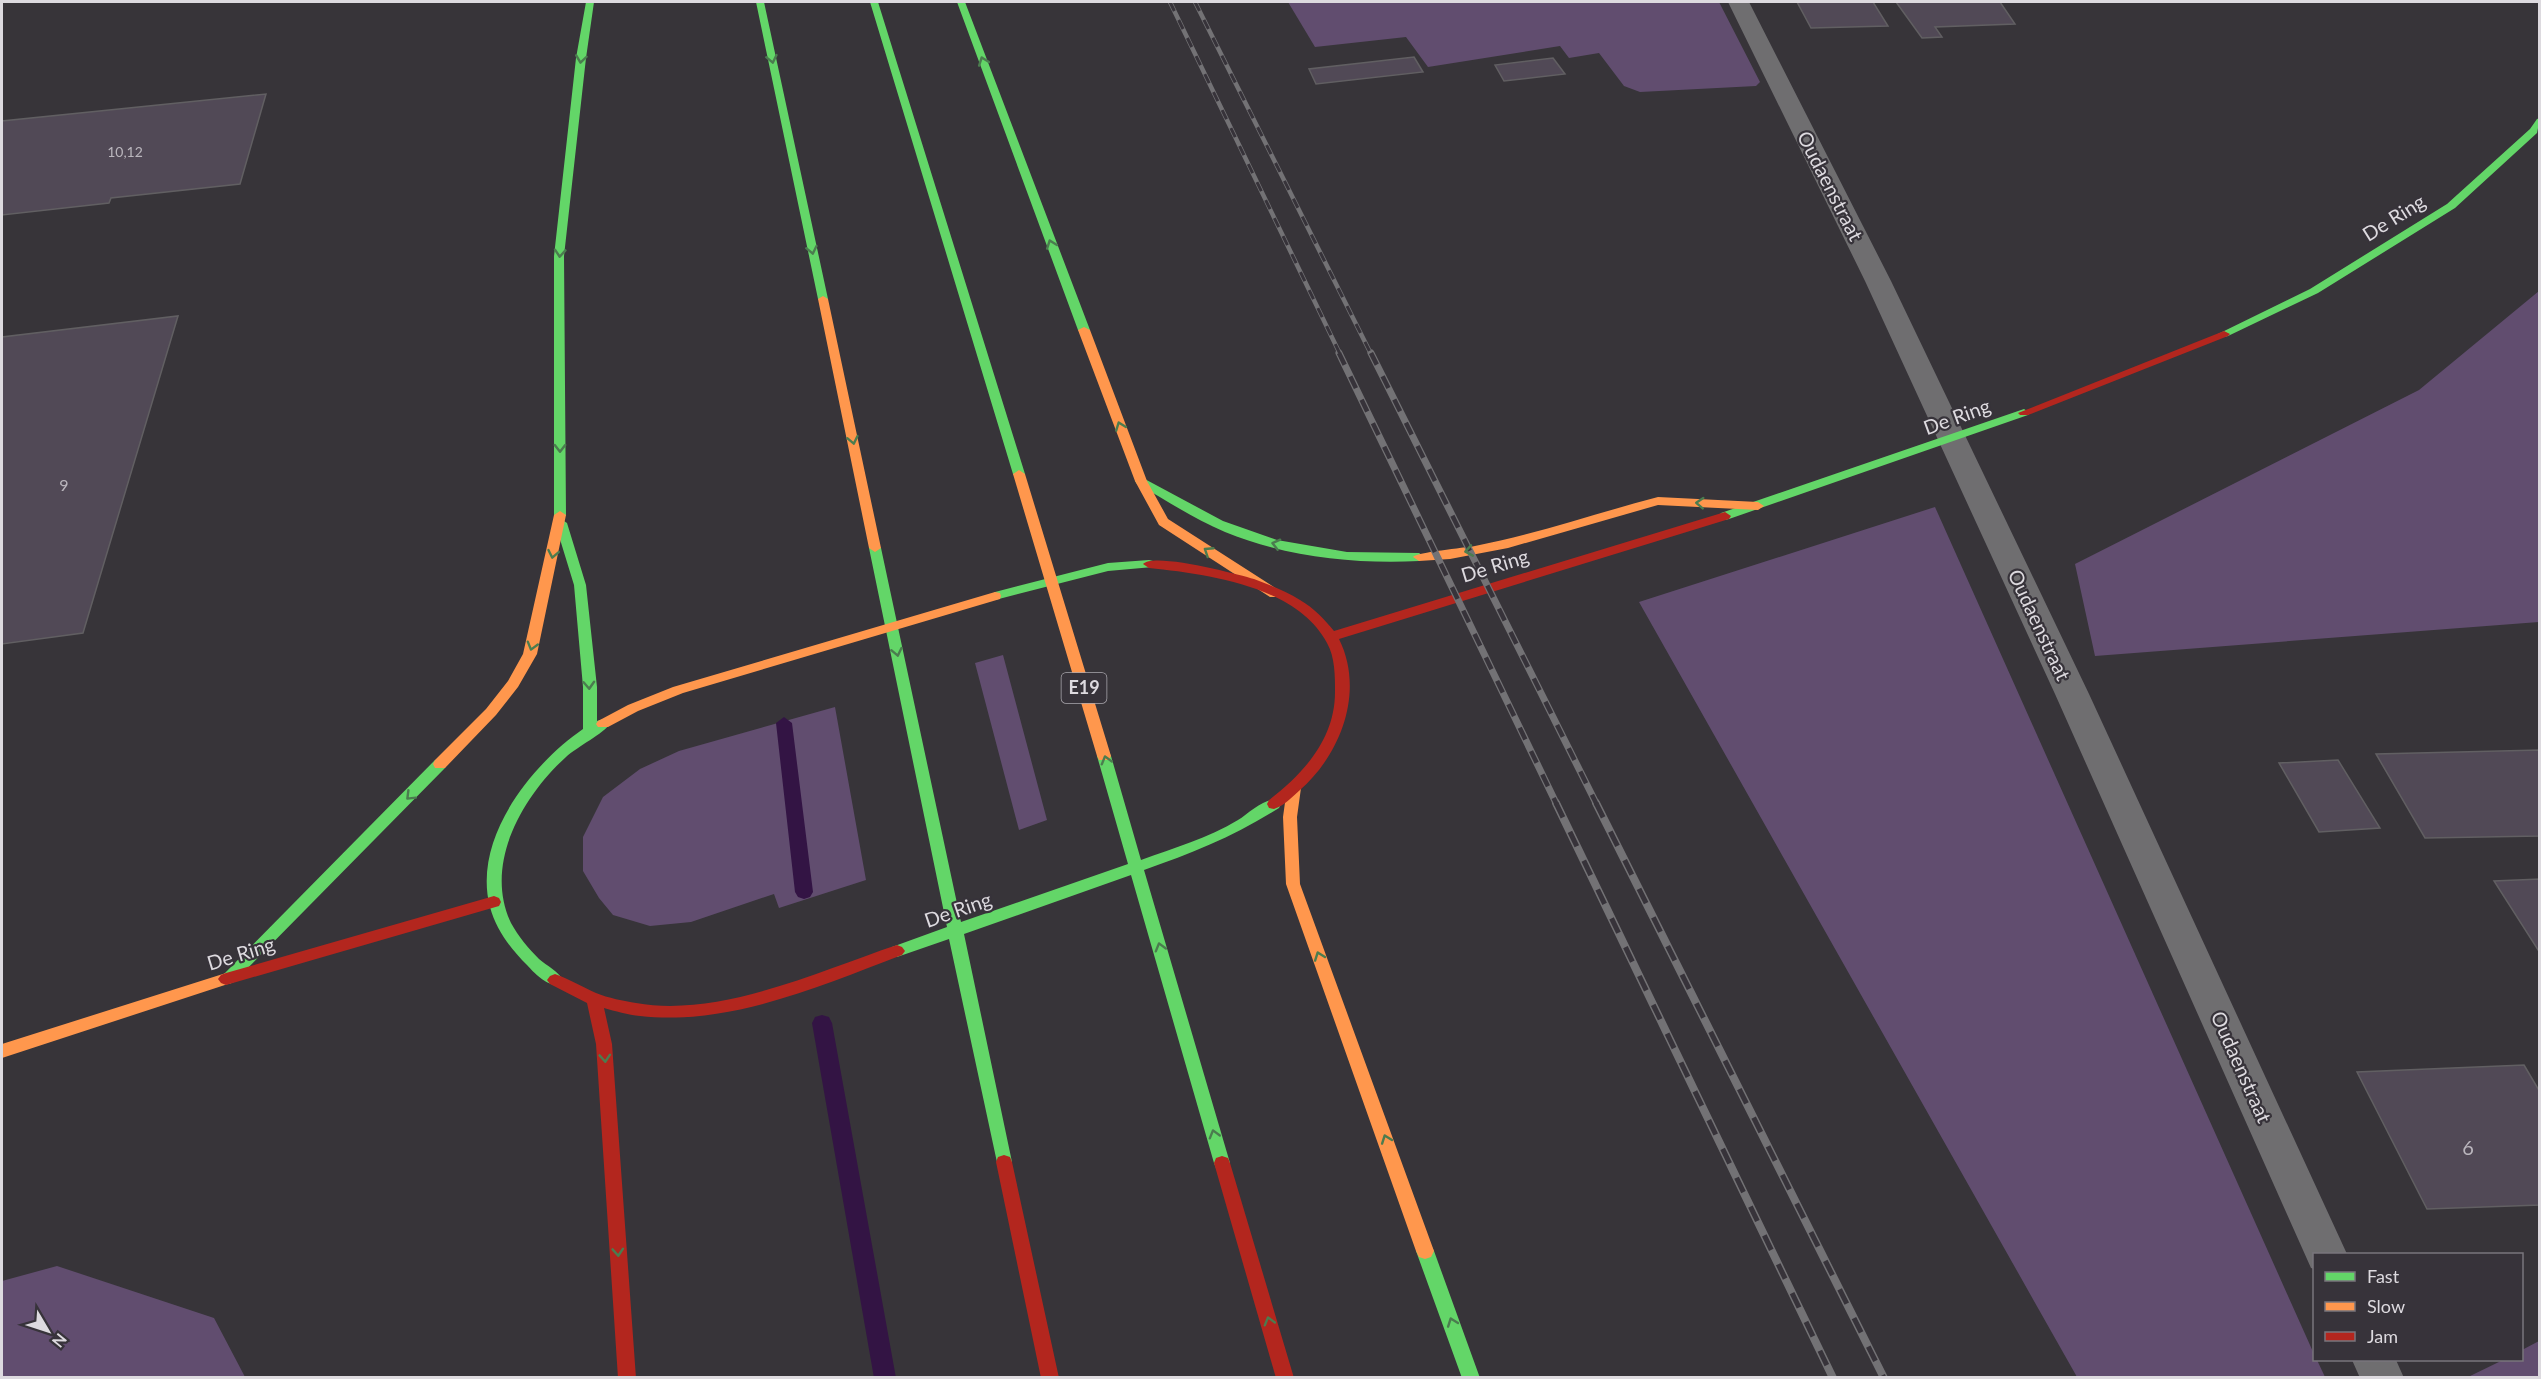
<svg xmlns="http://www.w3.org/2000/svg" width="2541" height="1379" viewBox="0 0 2541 1379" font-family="Lato,sans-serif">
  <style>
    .green { fill: #614d6f }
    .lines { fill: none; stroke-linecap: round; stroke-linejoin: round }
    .stream { fill: #331444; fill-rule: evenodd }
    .building { fill: #514956; stroke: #615f62; stroke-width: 1.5 }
    .street { fill: #6f6e70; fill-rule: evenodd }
    .fast { fill: #63d668; fill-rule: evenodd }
    .slow { fill: #ff974d; fill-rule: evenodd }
    .jam { fill: #b3261e; fill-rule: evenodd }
    .rail-far2-casing { stroke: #737275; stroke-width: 4.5 }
    .rail-far1-casing { stroke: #737275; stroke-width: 7 }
    .rail-casing { stroke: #737275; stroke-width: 8 }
    .rail-far2 { stroke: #37333a; stroke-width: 3; stroke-dasharray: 10; stroke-linecap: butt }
    .rail-far1 { stroke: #37333a; stroke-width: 4.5; stroke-dasharray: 13; stroke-linecap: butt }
    .rail { stroke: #37333a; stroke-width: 5; stroke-dasharray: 16; stroke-linecap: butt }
    .oneway { stroke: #4b7c4f }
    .labels { text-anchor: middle; stroke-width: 4.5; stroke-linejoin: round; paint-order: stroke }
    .far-number-label { font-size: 14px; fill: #bab6bd }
    .number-label { font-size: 16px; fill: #bab6bd }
    .shield { fill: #37333a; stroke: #aba8ae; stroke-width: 1.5 }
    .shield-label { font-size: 18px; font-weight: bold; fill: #dddadf }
    .street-label { font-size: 20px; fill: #dddadf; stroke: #37333a }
    .near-number-label { font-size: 20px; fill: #bab6bd }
  </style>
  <rect width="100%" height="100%" fill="#373439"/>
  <path class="green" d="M1288,2H1719L1760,82L1756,86L1640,92L1624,86L1599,53L1569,58L1560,46L1428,67L1406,37L1315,47Z
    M2539,291V622L2095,656L2075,564L2419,390Z
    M1935,507L2314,1354V1360H2317L2325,1377H2077L1639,602Z
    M1003,655L1047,820L1019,830L975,663Z
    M835,707L866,880L779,908L774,894L691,922L650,926L613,915L599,898L583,871V837L603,797L640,769L679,751Z
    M57,1266L214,1318L245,1377H2V1281Z
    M2539,1341V1377H2468L2503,1360H2522V1350Z"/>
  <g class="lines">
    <path class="stream" d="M784,717L792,723L813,892L810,897L804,899L798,897L795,892L776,723Z
      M822,1015L829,1017L832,1023L896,1378H874L812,1023L815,1017Z"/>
  </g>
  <path class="building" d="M1797,2H1873L1888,26L1811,28Z
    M1896,2H2000L2015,24L1935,27L1942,37L1922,38Z
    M1414,57L1423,72L1316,84L1309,69Z
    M1553,58L1565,74L1504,81L1495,65Z
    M266,94L240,184L111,198L109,203L2,215V121Z
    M178,316L83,633L2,644V337Z
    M2540,750V836L2425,838L2376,754Z
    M2338,760L2380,828L2319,832L2279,763Z
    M2540,879V953L2494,881Z
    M2524,1065L2540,1092V1205L2427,1209L2357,1072Z"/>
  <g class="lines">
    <path class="street" d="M1728,2H1749L1891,281L2089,694L2347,1254H2314V1269L2311,1268L2055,694L1865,281Z
      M2352,1360H2396L2404,1378H2360Z"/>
    <path class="fast" d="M586,2H594L586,58L564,256L566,515L560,519L554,515V256L576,58Z
      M756,2H764L828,299L823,302L818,299Z
      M870,2H878L1025,474L1023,477H1015L1013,474Z
      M957,2H965L1090,330L1088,332H1080L1078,330Z
      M2540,118L2537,133L2455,208L2318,293L2228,336L2224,337L2218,334L2310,289L2447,204L2530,129L2537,119Z
      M2024,409L2030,413L2028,415L1729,519L1725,520L1719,516L1721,513Z
      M1141,477L1223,521L1277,540L1347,552L1419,553L1425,557L1419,561C1353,564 1287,557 1225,532C1194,519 1166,500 1137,484L1135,481Z
      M561,519L567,523L586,585L597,687V721L603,719L610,724C604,733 577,747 566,757C523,796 483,864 511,923C518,936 529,949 539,959C547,966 558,971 563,980L560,984C549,988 535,974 527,965C511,949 496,930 490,907C472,839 531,765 583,729V687L574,585L555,523Z
      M875,544L881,548L961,922L1128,864L1097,756L1099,752H1109L1111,756L1141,860C1174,848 1208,838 1238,820C1249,813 1266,796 1279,800L1281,804L1279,808C1235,836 1193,853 1144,870L1230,1163L1228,1168L1222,1170L1216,1168L1214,1163L1131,875L964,934L1012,1162L1010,1167L1004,1169L998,1167L949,939L897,957L892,955L889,951L892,947L947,927L869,548Z
      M1149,560L1153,561L1155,564L1153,567L1108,571L995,600L989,596L995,592L1108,563Z
      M440,759L445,760L447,764L445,768L234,982L229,984L224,982L221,978L224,974L435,760Z
      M1425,1243L1431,1245L1434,1251L1480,1378H1462L1416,1251L1419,1245Z"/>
    <path class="slow" d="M823,296L828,299L881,548L875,552L869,548L818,299Z
      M1084,327L1090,330L1147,481L1168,519L1280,591L1281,594L1280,597H1270L1159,525L1135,481L1078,330Z
      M1019,470L1025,474L1111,756L1109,760H1099L1097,756L1013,474Z
      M1658,497L1758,502L1764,506L1758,510L1658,505L1508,548L1450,559L1419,561L1413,557C1417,552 1464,548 1475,546C1537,534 1597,513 1658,497Z
      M560,511L566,515L537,654L518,687L496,715L445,768H435L433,764L435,760L486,709L508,681L523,654L554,515Z
      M995,592L1000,593L1001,596L1000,599L683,693L638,711L608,727H598L596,724L598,721L628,705L673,687Z
      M1294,783L1299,784L1301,788L1297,817L1300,884L1434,1251L1431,1257L1425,1259L1419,1257L1416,1251L1286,884L1283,817L1287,788L1289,784Z
      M226,973L231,975L234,979L231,983L2,1058V1044Z"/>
    <path class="jam" d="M2224,331L2230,334L2228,336L2028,415H2020L2018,413Z
      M1725,512L1731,516L1729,519L1339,639C1365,691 1341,754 1300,790C1292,797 1284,806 1274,809L1269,808L1267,804L1269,800C1304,773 1335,739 1335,692C1335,676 1335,657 1327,643C1297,586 1207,574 1149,568L1143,564C1154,552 1237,574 1254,579C1270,585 1286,591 1300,600C1314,608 1324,619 1334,631Z
      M494,896L499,898L501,902L499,906L226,985L221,983L218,979L221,975L226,973Z
      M897,945L902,947L905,951L902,955C820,986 730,1026 640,1016C628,1015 615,1011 604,1008L612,1044L636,1378H618L596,1044L587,1003L550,984L547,980L550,976L555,974C569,979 583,987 596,993C608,998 624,1001 636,1003C720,1018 819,971 897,945Z
      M1004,1155L1010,1157L1012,1162L1059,1378H1041L996,1162L998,1157Z
      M1222,1156L1228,1158L1230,1163L1294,1378H1276L1214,1163L1216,1158Z"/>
    <g class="rail-far2-casing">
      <path id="rail-far2" d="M1170,2L1340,354
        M1195,2L1371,354"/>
    </g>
    <g class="rail-far1-casing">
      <path id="rail-far1" d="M1339,353L1557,805
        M1371,353L1597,805"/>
    </g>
    <g class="rail-casing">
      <path id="rail" d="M1556,803L1833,1378
        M1596,803L1884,1378"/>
    </g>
    <use href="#rail-far2" class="rail-far2"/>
    <use href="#rail-far1" class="rail-far1"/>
    <use href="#rail" class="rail"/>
  </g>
  <defs><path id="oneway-chevron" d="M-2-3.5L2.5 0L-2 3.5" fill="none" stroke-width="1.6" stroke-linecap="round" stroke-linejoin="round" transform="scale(1.5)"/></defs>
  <g class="oneway">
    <use href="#oneway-chevron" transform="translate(581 59) rotate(98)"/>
    <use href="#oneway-chevron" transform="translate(772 59) rotate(78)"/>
    <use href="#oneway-chevron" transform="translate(983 61) rotate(-110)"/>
    <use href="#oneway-chevron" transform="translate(1051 244) rotate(-110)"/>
    <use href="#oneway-chevron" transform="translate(812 250) rotate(78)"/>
    <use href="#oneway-chevron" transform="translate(560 253) rotate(94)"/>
    <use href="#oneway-chevron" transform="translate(1120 426) rotate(-111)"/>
    <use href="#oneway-chevron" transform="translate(853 440) rotate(78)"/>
    <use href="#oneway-chevron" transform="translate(560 448) rotate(90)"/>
    <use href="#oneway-chevron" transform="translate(1700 503) rotate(-177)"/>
    <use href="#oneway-chevron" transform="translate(1276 544) rotate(-166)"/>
    <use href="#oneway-chevron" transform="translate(1208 551) rotate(-147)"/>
    <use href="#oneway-chevron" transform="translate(1469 551) rotate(170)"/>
    <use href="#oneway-chevron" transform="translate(553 554) rotate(101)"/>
    <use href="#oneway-chevron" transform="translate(532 646) rotate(106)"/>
    <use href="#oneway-chevron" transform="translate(897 652) rotate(78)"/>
    <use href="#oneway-chevron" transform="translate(589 685) rotate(87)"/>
    <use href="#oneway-chevron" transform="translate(1106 760) rotate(-106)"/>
    <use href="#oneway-chevron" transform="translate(410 796) rotate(135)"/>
    <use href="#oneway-chevron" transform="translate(1160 947) rotate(-106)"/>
    <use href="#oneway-chevron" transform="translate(1319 956) rotate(-110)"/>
    <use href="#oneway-chevron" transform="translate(605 1058) rotate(86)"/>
    <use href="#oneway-chevron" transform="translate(1214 1134) rotate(-106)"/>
    <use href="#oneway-chevron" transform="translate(1386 1139) rotate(-110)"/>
    <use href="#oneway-chevron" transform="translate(618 1252) rotate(86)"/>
    <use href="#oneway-chevron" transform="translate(1269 1321) rotate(-106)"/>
    <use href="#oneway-chevron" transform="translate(1452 1322) rotate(-110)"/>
  </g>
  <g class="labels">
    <g class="far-number-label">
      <text x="125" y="157">10,12</text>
    </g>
    <g class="number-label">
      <text x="64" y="491">9</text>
    </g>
    <rect class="shield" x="1061.5" y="673" width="45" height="30" rx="4.5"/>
    <g class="shield-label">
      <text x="1084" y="694">E19</text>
    </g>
    <g class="street-label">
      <text transform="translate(1830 186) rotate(63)" y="7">Oudaenstraat</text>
      <text transform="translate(2394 218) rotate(-32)" y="7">De Ring</text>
      <text transform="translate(1957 417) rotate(-20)" y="7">De Ring</text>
      <text transform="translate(1495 566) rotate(-17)" y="7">De Ring</text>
      <text transform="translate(2039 625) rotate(65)" y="7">Oudaenstraat</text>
      <text transform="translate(958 910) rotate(-19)" y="7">De Ring</text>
      <text transform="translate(241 954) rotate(-17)" y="7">De Ring</text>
      <text transform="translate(2241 1067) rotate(66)" y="7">Oudaenstraat</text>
    </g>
    <g class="near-number-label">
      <text x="2468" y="1155">6</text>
    </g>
  </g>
  <rect width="2541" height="1379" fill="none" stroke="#dddadf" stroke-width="6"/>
  <rect x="2313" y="1253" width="210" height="108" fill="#37333a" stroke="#79767c" stroke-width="1.5"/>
  <rect x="2325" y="1272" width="30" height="9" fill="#63d668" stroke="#79767c" stroke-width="1.5"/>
  <text x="2367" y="1283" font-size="18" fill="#dddadf">Fast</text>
  <rect x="2325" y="1302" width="30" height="9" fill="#ff974d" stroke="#79767c" stroke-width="1.5"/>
  <text x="2367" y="1313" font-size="18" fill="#dddadf">Slow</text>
  <rect x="2325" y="1332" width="30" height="9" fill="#b3261e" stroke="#79767c" stroke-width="1.5"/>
  <text x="2367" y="1343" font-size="18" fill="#dddadf">Jam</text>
  <g transform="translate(48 1331) rotate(129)" stroke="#37333a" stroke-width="4.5" paint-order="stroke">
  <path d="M0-4.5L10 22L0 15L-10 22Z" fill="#dddadf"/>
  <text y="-9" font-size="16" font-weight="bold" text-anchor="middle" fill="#dddadf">N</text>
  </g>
</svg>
